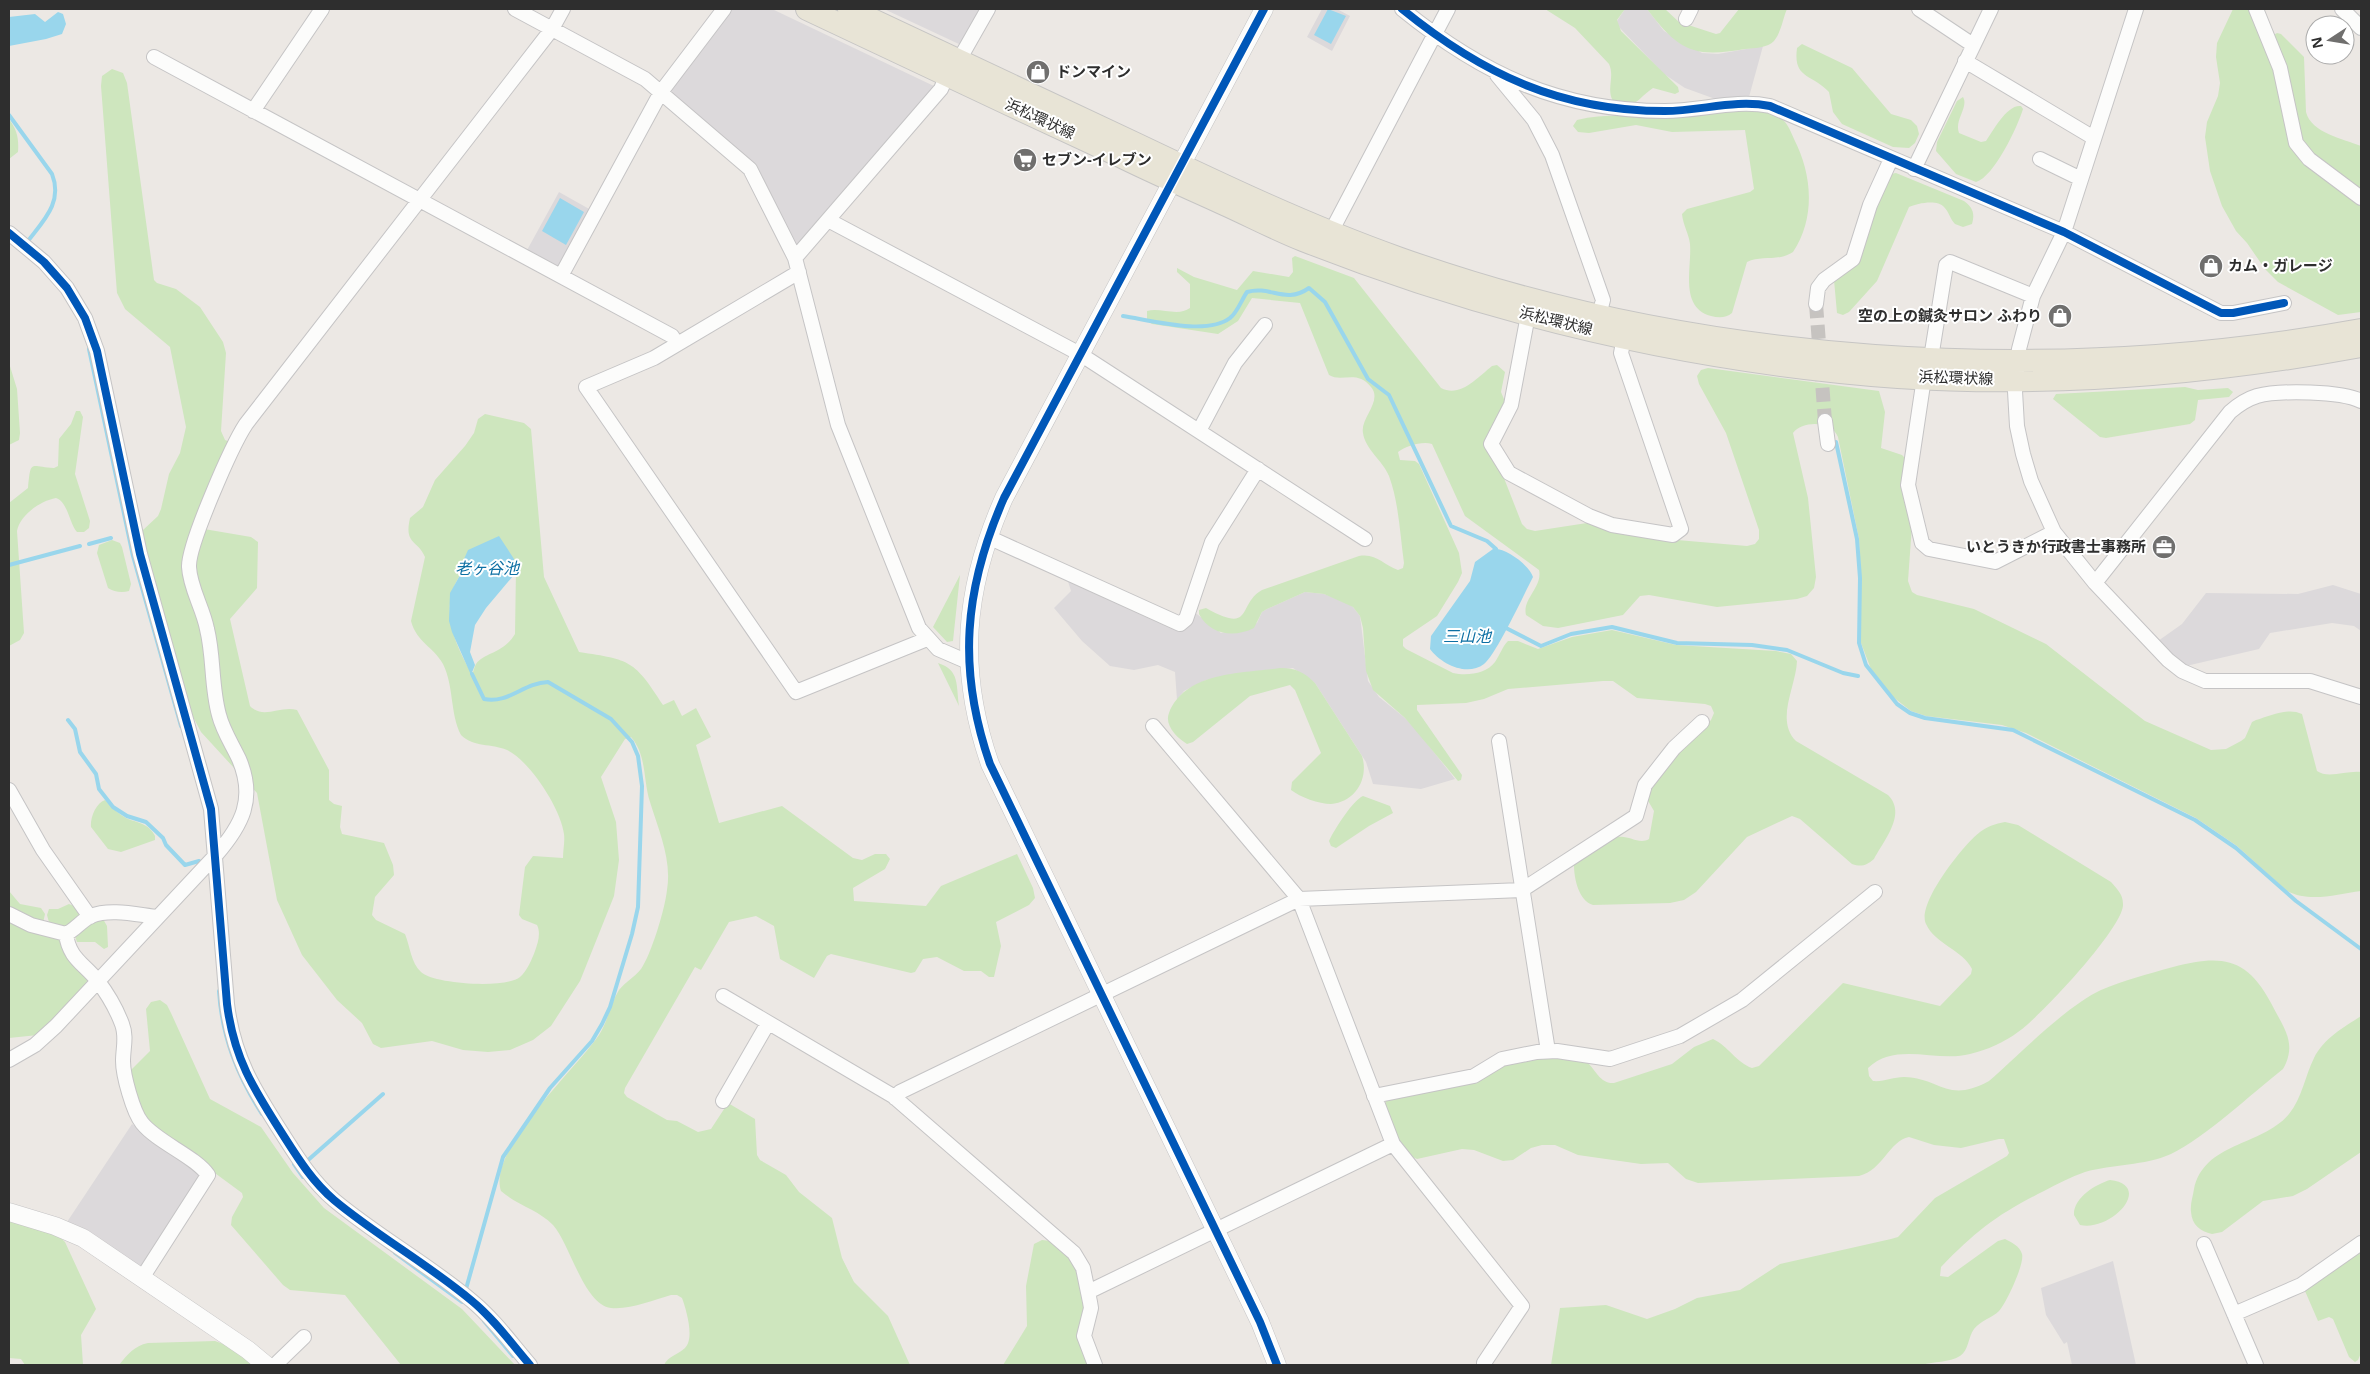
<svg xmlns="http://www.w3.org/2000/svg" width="2370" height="1374" viewBox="0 0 2370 1374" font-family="'Noto Sans','Noto Sans JP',sans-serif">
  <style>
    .industrial { fill: #dcd9db }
    .green { fill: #cee6be; fill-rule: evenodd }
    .water { fill: #99d6ec }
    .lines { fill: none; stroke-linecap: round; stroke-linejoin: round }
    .stream { stroke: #99d6ec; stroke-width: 4 }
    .minor-tunnel { stroke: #c6c3c0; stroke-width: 14; stroke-dasharray: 14 7; stroke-linecap: butt }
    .minor-casing { stroke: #c5c4c5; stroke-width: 16 }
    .tertiary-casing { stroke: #c5c4c5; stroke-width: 19 }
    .primary-casing { stroke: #c6c5c4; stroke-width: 24 }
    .minor { stroke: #fcfcfb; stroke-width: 14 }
    .tertiary { stroke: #fcfcfb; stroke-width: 18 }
    .primary { stroke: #e8e4d6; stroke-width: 22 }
    .cycleway-casing { stroke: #fff; stroke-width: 11 }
    .cycleway { stroke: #0057b8; stroke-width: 8 }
    .labels { text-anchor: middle; stroke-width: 4; stroke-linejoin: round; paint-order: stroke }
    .poi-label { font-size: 15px; font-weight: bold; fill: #2e2e2e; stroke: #fff; text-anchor: start }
    .street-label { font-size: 15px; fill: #2e2e2e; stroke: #fff }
    .water-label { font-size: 16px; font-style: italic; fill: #0d6fa3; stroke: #fff }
  </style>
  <rect width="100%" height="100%" fill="#ece8e4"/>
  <path class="industrial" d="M730,9H772L936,87L798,247H795L754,166L669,94V89Z
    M884,9H982L961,45Z
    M1322,9H1337L1350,16L1332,51L1307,37Z
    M1625,9H1647L1664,31L1702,53L1718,54L1763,46L1749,97L1718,100L1685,88L1664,74L1618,26L1617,21Z
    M559,192L591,210L561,266L555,267L526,252Z
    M1067,578L1182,631L1187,628L1193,611L1221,633L1257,623L1262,612L1267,609L1305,592L1324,594L1345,602L1353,607L1360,616L1368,681L1379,697L1405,718L1418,732L1455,779L1421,789L1373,784L1366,762L1315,683L1293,668L1206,680L1184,691L1177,700L1175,672L1158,665L1134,670L1110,666L1082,641L1054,608L1071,591Z
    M2333,585L2361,594V631L2354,626L2332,623L2270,633L2259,649L2186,666L2158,641L2182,624L2206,593L2298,594Z
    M132,1124L204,1176L143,1270L67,1222Z
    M2113,1261L2136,1365H2072L2067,1342L2064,1344L2046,1315L2041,1288Z"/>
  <path class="green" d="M1545,9H1625L1617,20L1621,31L1678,87L1679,92L1675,94L1653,88C1634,101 1641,107 1613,101C1606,89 1615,77 1609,64L1575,28Z
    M1647,9H1665L1679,22L1716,34L1720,33L1739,9H1787C1783,18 1781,33 1774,41C1768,48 1754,48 1745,49C1693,58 1679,51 1647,9Z
    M2233,9H2250L2275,69L2291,146L2361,205V312L2338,315L2278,282L2265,269L2247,243L2236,231L2222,206L2210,171L2205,137L2207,122L2218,96L2220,83L2216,57L2217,43Z
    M2277,33L2281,34L2304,57L2306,112C2311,133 2344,139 2361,146V191L2312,155L2301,140L2275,40L2274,35Z
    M1802,44L1852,68L1891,114L1911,120L1917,126L1919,134L1915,143L1909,148L1893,147L1842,124L1833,112L1829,92C1811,73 1793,79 1797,48Z
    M112,69L123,73L127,83L154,280L157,283L176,289L200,307L223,342L226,353L221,431L225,440L230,442L204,529L251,537L258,542L257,588L230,619L250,706C263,720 281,705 297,710L329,770V800L334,804L342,806L340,827L342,834L384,843L393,865L394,875L375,897L372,915L376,920L405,934C410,946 411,963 421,972C433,984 506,989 520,977C527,971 532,959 535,951C538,943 541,933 537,925L522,919L519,915L525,867L533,856L563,858C563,850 565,842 564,834C561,809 530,761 507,750C491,743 474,748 461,735C450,714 454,686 443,664C433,646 417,643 411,621L425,557C417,539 404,545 410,518L423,507L435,480L465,446L474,433L478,419L485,414L524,423L531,429L544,577L579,652C631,660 634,660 663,705L674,700L682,716L696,708L711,737L696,745L719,823L782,806L853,858L862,860L875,854H886L890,859L885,869L853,888L854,901L926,906L941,886L1017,854L1033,888L1035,898L1029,905L996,922L1001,946L994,977H989L981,971H964L937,957L923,959L915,972L911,973L831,954L827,956L814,978L780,959L774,926L756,916L729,922L701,970L695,967L625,1088L624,1093L627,1097L667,1120L677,1121L698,1132L711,1129L728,1103L755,1119L757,1155L760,1160L786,1175L799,1192L832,1218L842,1258L854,1282L888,1316L910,1365H664C668,1356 678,1355 685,1348C695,1338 686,1309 682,1298L677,1295H671C653,1300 630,1310 611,1308C584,1305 570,1244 553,1225C539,1210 517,1205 501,1191C487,1150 576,1069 599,1035C608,1021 610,1004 619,990C625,982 635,977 641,969C651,955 665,909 667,890C672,860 659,831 650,802C643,781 647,755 631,737L625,739L601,777L616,822L619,860L614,896L580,981L551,1026L533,1040L510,1050L488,1052L463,1050L432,1041L381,1048L373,1044L362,1023L337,1000L302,955L277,900L257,793L201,732L192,715L143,538V530L158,516L161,509L169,474L180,453L186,427L170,347L125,309L117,293L101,86L102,76ZM516,569L515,634C503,654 485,652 476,664C474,667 474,671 472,674C455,645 439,609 459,577Z
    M1963,97C1969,107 1954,120 1959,133L1981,142L1986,141C1993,131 2007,104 2021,106L2023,109C2018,126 1994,177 1976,182L1956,174L1936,151L1937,142L1957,101Z
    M1754,109C1763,111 1775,112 1782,119C1788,124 1791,132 1794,139C1812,174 1816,217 1793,252C1778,262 1762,255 1747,262L1732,313C1726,318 1719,318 1711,316C1679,307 1692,268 1690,244C1689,234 1683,225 1682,214L1687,209L1750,192L1754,189L1745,130L1672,132L1636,125L1589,133L1578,132L1573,126L1577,120C1614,111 1651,119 1689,117C1710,115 1732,110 1754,109Z
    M9,119C17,130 19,138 18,152L9,159Z
    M1896,173L1964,201C1973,208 1975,213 1972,224L1963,227L1955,224C1950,219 1949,212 1944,207C1938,199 1917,203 1909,207L1877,281L1849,312L1843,315L1837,313L1834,280L1891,174Z
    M1295,256L1354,278L1441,388C1460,398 1477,378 1492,366L1497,365L1505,372L1501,392L1506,404L1489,440L1522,524L1527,529L1535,531L1587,523L1654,538L1747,546L1755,544L1759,539V530L1726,433L1699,384L1697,376L1701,370L1708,368L1879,391L1885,412L1881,448L1902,455L1907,460L1912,525L1908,581L1912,592L1917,595L1974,609L2046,644L2145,721L2211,750L2226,749L2241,741L2245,738L2252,722L2256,720C2270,716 2288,707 2302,714L2317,771C2328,779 2348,770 2361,772V891C2337,894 2310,903 2287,891L2237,846L2196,818L2026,733L2002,725L1926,716L1911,711L1893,697L1871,669L1861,643V578L1859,539L1838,437C1832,421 1803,420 1793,433L1808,498L1816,577L1814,588L1807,596L1797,599L1717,607L1649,595L1640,596L1623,615L1558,628L1543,626L1526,615C1522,599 1543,587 1539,570L1465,516L1432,444C1422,441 1406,446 1398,452L1400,460L1415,461L1419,464L1459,553L1462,573L1458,582L1437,616L1403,639V646L1406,649L1453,673C1467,676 1486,674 1495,662C1500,655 1502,647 1508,641H1518L1538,649L1572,637L1612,630L1676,645L1776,651L1791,654L1797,661C1796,687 1775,720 1796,741L1888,795C1907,814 1884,840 1874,859C1866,866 1861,867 1852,864L1800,819L1792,816L1747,837L1696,892L1684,900L1670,903L1593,905C1579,901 1574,879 1574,865C1581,856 1607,838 1618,837C1629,835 1639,845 1649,839L1654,811L1647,799L1649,787L1678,752L1711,720L1714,713L1711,706L1705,704L1637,698L1613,681H1603L1508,689L1484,699L1466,703L1417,705V710L1462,775L1461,780L1458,781L1405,718L1373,690L1366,671L1363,628L1360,616L1353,607L1324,594L1305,592L1267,609L1262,612L1254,628C1234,638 1210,635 1199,614V610L1206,608C1254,635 1237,604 1262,590L1359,556C1377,553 1383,565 1398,570L1403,568L1404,563C1400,535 1399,503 1389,476C1383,461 1365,449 1363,433C1360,418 1383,401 1371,387C1357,369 1342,383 1329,375L1300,303L1252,298L1238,321L1218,334L1152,324L1147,320V311C1160,307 1178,317 1190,308V284L1177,272V268L1194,277L1237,290L1253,271L1289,277L1293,272L1292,258Z
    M9,363L17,389L20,433L19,440L9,445Z
    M2185,387L2198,390L2228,388L2233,392L2229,397L2198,400L2195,420L2190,424L2106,438L2100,437L2053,399L2056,394Z
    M76,411H80L83,417L75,474L90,521L89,528L84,532H77C69,523 68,502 56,498C40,501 20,515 17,531L24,633L20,640L9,646V503L28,488C31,458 30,467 54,468L58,466L59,439L71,424Z
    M112,540L120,543L122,547L131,584L129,591C122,593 114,592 108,588L97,553L99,545Z
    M960,575L953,641L947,642L933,627Z
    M938,663C960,670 956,685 959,706Z
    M1280,668C1296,668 1304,672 1315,683L1362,756C1369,778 1356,802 1331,804C1319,804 1300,797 1291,790L1292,782L1321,753L1295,690L1290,685L1250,696L1193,742L1187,744C1177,738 1164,725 1169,713C1186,671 1242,674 1280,668Z
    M1363,796L1390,806L1393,813L1369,826L1336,848L1331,846L1329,841C1334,830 1353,800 1363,796Z
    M105,800C112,807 117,813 126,818C137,823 149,823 155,836V840L121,852L108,849L91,827C90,818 96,803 105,800Z
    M2005,822L2018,825L2111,882C2117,889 2123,894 2123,904C2125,926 2039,1018 2018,1032C2005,1042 1987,1050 1970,1054C1937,1063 1896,1041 1868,1068L1869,1076L1873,1081C1884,1082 1893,1077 1904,1077C1941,1078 1947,1104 1989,1081C2020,1054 2065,1007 2101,990C2124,980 2148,974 2173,967C2220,955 2246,956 2271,1003C2283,1027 2298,1043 2283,1069C2251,1094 2206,1137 2171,1154C2144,1166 2113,1164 2085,1172C2071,1177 2057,1184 2044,1191C1998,1214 1977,1230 1941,1267L1940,1276L1948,1277L1998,1241L2005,1239C2011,1242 2020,1246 2022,1254C2025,1263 2006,1304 1999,1311C1992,1318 1981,1320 1974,1329C1968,1337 1969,1350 1960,1356C1949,1363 1934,1361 1922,1365H1551L1560,1308L1606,1305L1647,1319L1675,1309L1697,1298L1740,1290L1780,1264L1891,1239L1898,1237L1935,1198L2007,1156L2009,1153L2004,1139H1999L1961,1148L1934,1145L1909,1137C1889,1141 1883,1170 1859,1176L1698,1183L1686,1179L1668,1163L1641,1164L1578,1155L1555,1145H1542L1531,1148L1513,1160L1503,1161L1474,1150L1462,1149L1417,1159C1396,1151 1391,1122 1385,1104L1387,1099L1504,1063L1548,1055L1586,1061C1596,1070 1600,1084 1614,1083L1672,1064L1694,1047L1713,1039C1728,1046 1737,1063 1752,1068L1759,1066L1843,983L1940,1006L1971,974L1972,969C1963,950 1935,944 1926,924C1916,904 1964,844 1980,832C1988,826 1995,824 2005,822Z
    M9,891L20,904L41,908L45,914L43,923L9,911Z
    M69,904L74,906L80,914L69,930L50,926L47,915L49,909H58Z
    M103,919L107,926L108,947L104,949L95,942H77L75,936L92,921Z
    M9,920L61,938L88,976L86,985L38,1035L9,1038Z
    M160,1000L167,1005L171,1013L210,1099L261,1127L293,1173L324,1208L462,1309L515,1365H401L345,1295L290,1290L283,1285L231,1225L232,1217L243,1197L242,1193L151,1126L141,1112L130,1071L150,1051L146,1009L151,1002Z
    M2361,1016V1152L2307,1189L2293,1196L2263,1201L2222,1232L2212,1234C2200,1231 2192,1225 2191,1212C2190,1204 2193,1196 2194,1189C2204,1142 2262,1146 2289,1114C2302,1098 2305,1076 2314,1058C2324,1038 2343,1028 2361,1016Z
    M2110,1180C2154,1185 2112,1232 2080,1225L2074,1215C2073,1198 2096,1184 2110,1180Z
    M9,1220L59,1236L65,1242L96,1309L81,1335L83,1365H25L21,1359L9,1358Z
    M1042,1240L1051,1241L1075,1263L1085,1303L1090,1365H1003L1027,1326L1026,1286L1034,1244Z
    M2361,1249V1353L2358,1360L2355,1362L2349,1357L2333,1319L2329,1317L2318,1321L2305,1291Z
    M215,1341L226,1345L255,1365H119C128,1354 134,1346 148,1343Z"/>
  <path class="water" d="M1328,9L1346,16L1331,44L1314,35Z
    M58,12L63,14L66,24L62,34L46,39L9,46V17L35,14L45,22Z
    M560,198L584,212L566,245L542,231Z
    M499,536L514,559L516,569L513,576L486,608L475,625L470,652L475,665L471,675L452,632L449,621L450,593L459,577L464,559L468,550Z
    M1493,549C1505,547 1530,566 1533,577C1524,594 1496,655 1484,664C1467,677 1441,664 1430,649L1431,636L1470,581L1475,562Z"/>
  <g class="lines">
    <path class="stream" d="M9,115L52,174C63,202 44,220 28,241
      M1123,316C1150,320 1207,336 1230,318C1237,313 1242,299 1247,292C1271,285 1285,305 1309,288L1325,302L1368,379L1389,395L1451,526L1487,541L1496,549
      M89,349L133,556L181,726
      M1836,442L1857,539L1860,578L1859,643L1866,665L1897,704L1910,713L1925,718L2013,730L2195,820L2236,848L2296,901L2361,949
      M89,544L111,538
      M9,565L80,546
      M1506,628L1541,646L1571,634L1612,627L1677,643L1752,645L1787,650L1843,673L1858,676
      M68,720L75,729L80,752L96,774L99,789L113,807L127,816L146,822L163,838L166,845L185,865L199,861
      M219,991C222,1037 237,1075 262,1114
      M307,1161L383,1094
      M294,1164L303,1177
      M395,1253L462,1302
      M466,1289L503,1157L550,1088L592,1041L602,1024L610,1007L632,934L638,907L642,786L638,756L632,742L611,719L548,682C523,683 509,704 484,699L472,674
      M484,1321L513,1356"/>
    <path class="minor-tunnel" d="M1816,304L1825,421"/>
    <g class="minor-casing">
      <path id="minor" d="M515,9L645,79L750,169L795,258L838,425L919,628L938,649L968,662
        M1402,9C1482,74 1560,111 1665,111C1701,111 1735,99 1770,106L2064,232L2221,313H2233L2284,303
        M1919,9L1973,45
        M2136,9L2064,232L2033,296L2019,349L2015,391L2017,426L2023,454L2031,481L2054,532L2095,583L2168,660L2182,671L2205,681H2310L2361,697
        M2256,9L2280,68L2296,143L2309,159L2361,198
        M2342,9L2361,28
        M1686,19L1691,9
        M154,57L672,336L677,344
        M959,60L988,9
        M1965,61L2094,138
        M1497,75L1534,120L1552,155L1603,300L1599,315
        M253,111L322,9
        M2040,159L2081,179
        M1914,169L1991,9
        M828,220L1080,354L1365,539
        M1331,232L1448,9
        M9,233L44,262L67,288L85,318L97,351L140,554L211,809L227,1004C234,1060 255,1091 285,1138C299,1160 313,1182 334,1200C377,1236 428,1264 472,1301C494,1319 511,1343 530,1365
        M795,258L941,89L947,75
        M799,272L654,358L586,387L796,692L927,639
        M561,276L661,92L724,9
        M1816,304L1818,288L1824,280L1853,259L1870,205L1891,159
        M1528,315L1511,405L1491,444L1509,473L1589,516L1612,525L1673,535L1681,529L1621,353L1624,338
        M1931,358L1946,265L1950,262L2033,296
        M1924,378L1908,485L1922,543L1929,549L1995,562L2054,532
        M1825,421L1828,444
        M1199,431L1235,363L1265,325
        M988,537L1180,624L1186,619L1212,542L1258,469
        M2095,583L2230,412C2238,405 2247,399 2257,396C2280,390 2341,391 2361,401
        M1153,726L1299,899L1393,1144L1522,1306L1484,1363
        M1499,741L1548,1051
        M9,790L43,850L90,917
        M9,914L31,925L66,934C75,930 82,920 91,916C110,908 138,915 158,917
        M66,934C69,958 83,963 97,980C107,993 116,1008 122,1024C127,1037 123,1048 123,1061C123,1075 133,1112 142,1123C157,1142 196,1157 208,1175L142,1278
        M723,996L893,1096L1074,1253L1083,1268L1090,1302L1091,1308L1084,1336L1095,1365
        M9,1060L35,1045L56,1026L216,855C242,825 256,799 239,759C232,744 223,731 219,715C211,686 214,657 207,629C203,608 190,588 189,567C188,545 232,445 246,424L552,29L563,9
        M1374,1096L1474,1076L1502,1059L1537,1052L1557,1051L1610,1059L1680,1036L1742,1000L1875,892
        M895,1098L900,1092L1299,899L1522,890L1636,816L1645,785L1674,748L1702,722
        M723,1101L768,1023
        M2204,1244L2256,1365
        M1088,1292L1393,1144
        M2234,1314L2301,1285L2361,1243
        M275,1365L304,1337"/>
    </g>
    <g class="tertiary-casing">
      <path id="tertiary" d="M1264,9L1004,498C964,589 957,669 990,764L1260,1322L1277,1365
        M9,1212L55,1226L83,1238L248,1350L266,1365"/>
    </g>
    <g class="primary-casing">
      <path id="primary" d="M807,9C911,58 1014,107 1118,155C1152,172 1187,187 1222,203C1249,215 1275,229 1303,240C1493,315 1694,362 1898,377C2053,387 2209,374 2361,346
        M849,9C945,54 1041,99 1136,144C1222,185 1308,226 1398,258C1700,366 2046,387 2361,330"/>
    </g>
    <use href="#minor" class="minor"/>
    <use href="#tertiary" class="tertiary"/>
    <use href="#primary" class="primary"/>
    <g class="cycleway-casing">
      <path id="cycleway" d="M1264,9L1004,498C964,589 957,669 990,764L1260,1322L1277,1365
        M1402,9C1482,74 1560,111 1665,111C1701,111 1735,99 1770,106L2064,232L2221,313H2233L2284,303
        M9,233L44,262L67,288L85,318L97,351L140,554L211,809L227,1004C234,1060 255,1091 285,1138C299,1160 313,1182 334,1200C377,1236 428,1264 472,1301C494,1319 511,1343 530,1365"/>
    </g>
    <use href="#cycleway" class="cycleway"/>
  </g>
  <defs>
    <g id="shop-disc" transform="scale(1.25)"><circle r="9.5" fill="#706f6e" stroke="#fff"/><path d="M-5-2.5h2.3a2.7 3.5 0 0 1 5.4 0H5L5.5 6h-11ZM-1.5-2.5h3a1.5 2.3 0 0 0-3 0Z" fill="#fff"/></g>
    <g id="supermarket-disc" transform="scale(1.25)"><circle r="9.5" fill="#706f6e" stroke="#fff"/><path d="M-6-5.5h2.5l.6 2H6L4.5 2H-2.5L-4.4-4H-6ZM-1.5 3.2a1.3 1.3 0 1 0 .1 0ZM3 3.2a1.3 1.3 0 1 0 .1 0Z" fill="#fff"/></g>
    <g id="office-disc" transform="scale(1.25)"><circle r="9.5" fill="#706f6e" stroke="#fff"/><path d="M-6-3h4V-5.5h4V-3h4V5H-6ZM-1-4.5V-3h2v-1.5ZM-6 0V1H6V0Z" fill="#fff"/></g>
  </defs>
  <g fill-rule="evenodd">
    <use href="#shop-disc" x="1038" y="72"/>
    <use href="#supermarket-disc" x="1025" y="160"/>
    <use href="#shop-disc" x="2211" y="266"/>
    <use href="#shop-disc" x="2060" y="316"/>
    <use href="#office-disc" x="2164" y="547"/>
  </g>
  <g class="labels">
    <g class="poi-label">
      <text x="1056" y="77">ドンマイン</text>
      <text x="1042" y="165">セブン-イレブン</text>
      <text x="2228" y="271">カム・ガレージ</text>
      <text x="2042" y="321" text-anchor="end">空の上の鍼灸サロン ふわり</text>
      <text x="2146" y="552" text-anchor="end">いとうきか行政書士事務所</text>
    </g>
    <g class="street-label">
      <text transform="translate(1040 119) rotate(25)" y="5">浜松環状線</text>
      <text transform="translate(1556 321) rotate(14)" y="5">浜松環状線</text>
      <text transform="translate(1956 378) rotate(2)" y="5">浜松環状線</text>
    </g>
    <g class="water-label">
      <text x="487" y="574">老ヶ谷池</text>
      <text x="1467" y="642">三山池</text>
    </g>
  </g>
  <rect width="2370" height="1374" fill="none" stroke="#2e2e2e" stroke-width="20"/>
  <g transform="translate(2330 40) rotate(258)"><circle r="24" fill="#ffffff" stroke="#ababab"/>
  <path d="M0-4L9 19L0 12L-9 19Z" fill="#706f6e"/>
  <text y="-8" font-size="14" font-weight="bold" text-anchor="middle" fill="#2e2e2e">N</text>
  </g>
</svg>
